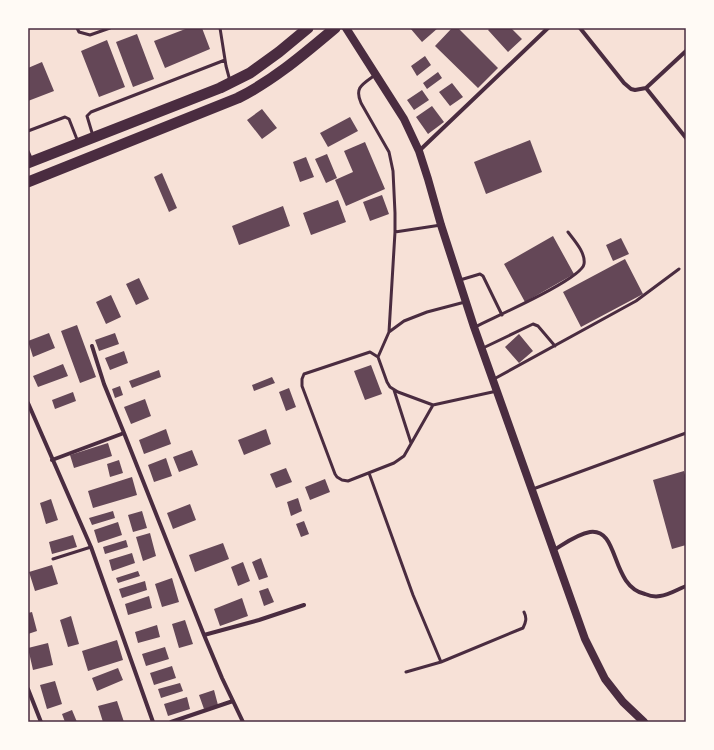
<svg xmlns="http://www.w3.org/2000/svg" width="714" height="750" viewBox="0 0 714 750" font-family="Spectral,serif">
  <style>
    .building { fill: #644757 }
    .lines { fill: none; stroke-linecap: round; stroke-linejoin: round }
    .service { stroke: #4a2c40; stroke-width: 3 }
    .minor { stroke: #4a2c40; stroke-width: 4 }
    .secondary { stroke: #4a2c40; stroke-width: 8 }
    .trunk { stroke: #4a2c40; stroke-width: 11 }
    .neatline { fill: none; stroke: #4a2c40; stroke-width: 1.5 }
  </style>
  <rect width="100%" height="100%" fill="#f7e1d7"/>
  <path class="building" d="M188,28H202L210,49L165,68L154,41Z
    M410,28H438L422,42Z
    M452,28H458L498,68L478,88L435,46Z
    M490,28H511L522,39L508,52L488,30Z
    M137,34L154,79L133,87L116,42Z
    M107,40L125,87L99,97L81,51Z
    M425,56L431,65L417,76L411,66Z
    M42,62L54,91L28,101V68Z
    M438,72L442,78L427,89L423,83Z
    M452,83L463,97L450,106L439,92Z
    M422,90L429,100L414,110L407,100Z
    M432,106L444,122L428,134L416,117Z
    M262,109L277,128L262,139L247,120Z
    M350,117L358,131L328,147L320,133Z
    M530,140L542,172L486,194L474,162Z
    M365,142L385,189L346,206L335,180L353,172L344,151Z
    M327,154L337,178L326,183L315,159Z
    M306,157L314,177L300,182L293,162Z
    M162,173L177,208L169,212L154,177Z
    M382,195L389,214L370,221L363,202Z
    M338,200L346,222L311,235L303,213Z
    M283,206L290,226L239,245L232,226Z
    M553,236L574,274L525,302L504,264Z
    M621,238L629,254L613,261L606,245Z
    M625,259L643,294L581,327L563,292Z
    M139,278L149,299L136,305L126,284Z
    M111,295L121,317L106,324L96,302Z
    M77,325L96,377L80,383L61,331Z
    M49,333L55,348L33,357L28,341Z
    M115,333L119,344L99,351L95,340Z
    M519,334L533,351L519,363L505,347Z
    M124,351L128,363L110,370L105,358Z
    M63,364L68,376L38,387L33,376Z
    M371,365L382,394L365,400L354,371Z
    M159,370L161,377L132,388L129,381Z
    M272,377L275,383L254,391L252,385Z
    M120,386L123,395L115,398L112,389Z
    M289,388L296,407L286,411L279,392Z
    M73,392L76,401L55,409L52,400Z
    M145,399L151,416L131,424L124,407Z
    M166,429L171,444L144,454L139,440Z
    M266,429L271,444L244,455L238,440Z
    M108,443L112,456L74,468L70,455Z
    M192,450L198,465L179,472L173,457Z
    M166,458L172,476L154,482L148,465Z
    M119,460L123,473L110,477L107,464Z
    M286,468L292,482L276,488L270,474Z
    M684,471L686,479V545L672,549L653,480Z
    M132,477L137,495L93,508L88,491Z
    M325,479L330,492L310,500L305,487Z
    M298,498L302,511L291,516L287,502Z
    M51,499L58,520L46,524L40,503Z
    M190,504L196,520L173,529L167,513Z
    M113,511L115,518L92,525L89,518Z
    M142,511L147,528L133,532L128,515Z
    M304,521L309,534L301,537L296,524Z
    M118,522L122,535L98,543L94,530Z
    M150,533L156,556L143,561L136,537Z
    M73,535L77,547L52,554L49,542Z
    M126,540L128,547L105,554L103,547Z
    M223,543L229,559L195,572L189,555Z
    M132,553L135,563L112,571L109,560Z
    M261,558L268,577L259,580L252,562Z
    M243,562L250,581L238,586L231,567Z
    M52,565L58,584L35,591L29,572Z
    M138,571L140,576L118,583L116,578Z
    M172,578L179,602L162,607L155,584Z
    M145,581L147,590L122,598L119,589Z
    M268,588L274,602L264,606L259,591Z
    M149,596L152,608L128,615L125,604Z
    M242,598L248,616L220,626L214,609Z
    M32,612L37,631L28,634V613Z
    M71,616L79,644L68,647L60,620Z
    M185,620L193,644L179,648L172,624Z
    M157,625L160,637L138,643L135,632Z
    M117,640L123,660L88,671L82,651Z
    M48,643L53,665L33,670L28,648Z
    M165,647L169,659L146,666L142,654Z
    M172,666L176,678L154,685L150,673Z
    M118,668L123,680L97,691L92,678Z
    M55,681L62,704L47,709L40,685Z
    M180,683L183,691L161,698L158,689Z
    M214,690L218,705L204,709L199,695Z
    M187,697L190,709L168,716L164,704Z
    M117,701L124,722H103L98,706Z
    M72,710L77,722H65L62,714Z"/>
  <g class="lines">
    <path class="service" d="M77,28L79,32L90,35L110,28
      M220,28L226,66L230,81
      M375,75C363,84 354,87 361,103L389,152L393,171L395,213V232L441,225
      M28,131L65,117L69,119L78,142
      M93,136L87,116L91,112L225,60
      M28,151L32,160
      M460,280L480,274L483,276L502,315
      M475,327C492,318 582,279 584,264C586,253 574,240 568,232
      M389,332L404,321L427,312L465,302
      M483,348L533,324L538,326L555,346
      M378,357L389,332L395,232
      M494,379L636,301L679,269
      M394,390L411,443
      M433,405L404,456L394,463L348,481L342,480L337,477L335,474L302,386V379L304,374L370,352L378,357L387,382L390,387L398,392L433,405L497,391
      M369,473L413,595L441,662L523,628C526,622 527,618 524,612
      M533,489L686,433
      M53,559L91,547
      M406,672L441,662"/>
    <path class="minor" d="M580,28L624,83L631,89L635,90L646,88L686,51
      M646,88L686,138
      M419,151L548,28
      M92,346L104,384L124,433
      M28,403L91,547L153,722
      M52,460L124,433L204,635L222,678L243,722
      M554,550C564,544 577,534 590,532C620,528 610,586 645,594C650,596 655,597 660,596C669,595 678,589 686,586
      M204,635L259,620L304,605
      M28,689L41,722
      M171,722L233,701"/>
    <path class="secondary" d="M346,28L404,119L419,151L428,179L441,225L474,327L585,639L605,679L623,702L644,722"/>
    <path class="trunk" d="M28,163L220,88L250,73L279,52L308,28
      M28,182L238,98C274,80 304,54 335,28"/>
  </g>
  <rect width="714" height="750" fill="none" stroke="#fffaf5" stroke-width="58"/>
  <rect x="29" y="29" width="656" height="692" class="neatline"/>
</svg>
